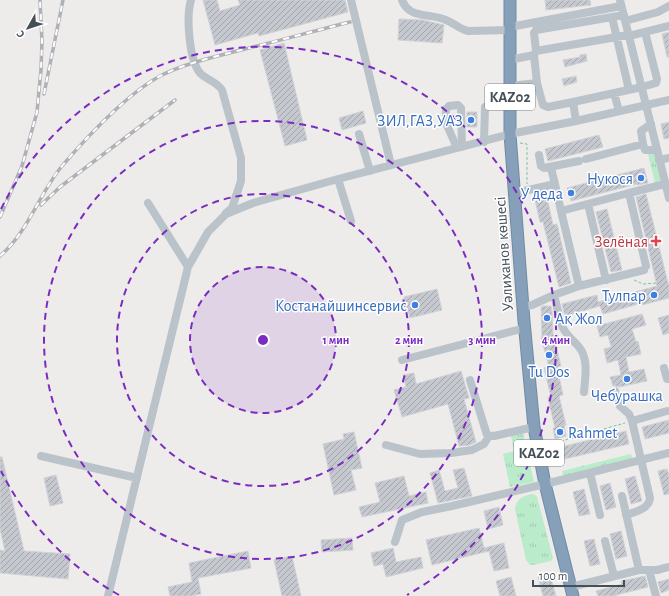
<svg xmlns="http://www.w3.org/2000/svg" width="669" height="596" viewBox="0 0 669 596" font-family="'Alegreya Sans',sans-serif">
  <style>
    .grass { fill: url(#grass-tufts) }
    .building { fill: url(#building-hatch); stroke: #cfd2d7 }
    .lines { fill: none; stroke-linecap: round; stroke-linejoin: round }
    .highway-casing { stroke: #708ba4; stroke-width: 13 }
    .path { stroke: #75c79b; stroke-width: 1; stroke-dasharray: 3 2; stroke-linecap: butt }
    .minor { stroke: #bac3ca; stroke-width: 8 }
    .highway { stroke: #85a0b8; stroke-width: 11 }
    .rail-casing { stroke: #aeb1b5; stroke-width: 3.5 }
    .rail { stroke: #fff; stroke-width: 2; stroke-dasharray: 6; stroke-linecap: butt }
    .ring { fill: none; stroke: #7b2cbf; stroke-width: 2; stroke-dasharray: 7 5 }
    .shop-dot { fill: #3f7fe0; stroke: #fff; stroke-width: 1.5 }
    .health-dot { fill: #e0444e; stroke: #fff; stroke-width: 1.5 }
    .labels { text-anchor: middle; stroke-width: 3; stroke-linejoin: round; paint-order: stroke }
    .shield { fill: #fff; stroke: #7d8489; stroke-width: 1 }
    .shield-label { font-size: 15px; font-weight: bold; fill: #454f57 }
    .shop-label { font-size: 16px; fill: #366cbe; stroke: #fff; text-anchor: end }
    .health-label { font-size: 16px; fill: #be3a42; stroke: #fff; text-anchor: end }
    .street-label { font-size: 16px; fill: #454f57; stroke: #fff }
    .centre { fill: #7b2cbf; stroke: #fff; stroke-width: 2 }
    .ring-label { font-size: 12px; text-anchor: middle; font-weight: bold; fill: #7b2cbf; stroke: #fff; stroke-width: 3; stroke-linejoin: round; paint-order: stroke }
  </style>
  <defs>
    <pattern id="grass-tufts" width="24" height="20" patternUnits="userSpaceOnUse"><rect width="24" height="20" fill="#baebcb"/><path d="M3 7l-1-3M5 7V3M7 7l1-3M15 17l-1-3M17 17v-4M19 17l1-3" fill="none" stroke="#a1cbb0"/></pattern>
    <pattern id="building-hatch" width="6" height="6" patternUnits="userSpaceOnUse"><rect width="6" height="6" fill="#c5c8ce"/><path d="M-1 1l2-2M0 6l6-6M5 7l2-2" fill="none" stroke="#a2a5aa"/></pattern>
  </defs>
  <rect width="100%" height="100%" fill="#eeebeb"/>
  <path class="grass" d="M654,153L661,180L660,181L655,183L648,154Z
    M523,433L534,482L510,487L503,454L514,451L511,436Z
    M631,454L633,460L564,478L562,471Z
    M531,494L535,495L537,497L553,558L551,561L533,565H530L526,560L515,509C517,498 522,497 531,494Z"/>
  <path class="building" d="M203,0H217L220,11L240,5L238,0H345L348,12L259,36L258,33L215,45Z
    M545,0H590L591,5L546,10Z
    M399,19L423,20L444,25L442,43L398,40Z
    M669,32V57H667L662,34Z
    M284,43L307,140L285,146L260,50Z
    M586,54L587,61L565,67L563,60L580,57V55Z
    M576,76L577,82L564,86L562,79Z
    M363,111L366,123L342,130L339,118Z
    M467,112H477V127H467Z
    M669,122V138L664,139L661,124Z
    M599,135L603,147L548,161L545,149Z
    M644,168L648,183L637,185V184L571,201L567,188Z
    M546,193L553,225L557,224L571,283L559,287L543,222H540L534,196Z
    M646,194L668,283H669V298L642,305V303L603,314L600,306L565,316L562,304L597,295L598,302L657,286L636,197Z
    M607,209L622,270L611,272L596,212Z
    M437,289L442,310L410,318L404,297Z
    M543,306H551L552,311L553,334L561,366L557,367L563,395L559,396L566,425H564L566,436L555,439L553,428H555L548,398L551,397L544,368L549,367L541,337H542L541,307Z
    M642,314L646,325L632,329L636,342L638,341L641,354L626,357L629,372L644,369L647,381L619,387L616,386H613L610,377L621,375L618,360L607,363L604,349L611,347L608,335L600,337L597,326Z
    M669,315V333L663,335L658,318Z
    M461,371L469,398L464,399L476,442L470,445L459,446L448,404L402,417L394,390L406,387L403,375L414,373L416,384Z
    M669,420V433L645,439L642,427Z
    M626,431L629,444L560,460L557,448Z
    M354,432L362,468L351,470L356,490L334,495L323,444L344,439L343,434Z
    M0,457H2L24,551L70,554L68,579L0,573V550L5,551L0,529Z
    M464,468L472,496L438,503L430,473L439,470L445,491L458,488L453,470Z
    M667,469L669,475V494L664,495L658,471Z
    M56,475L63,503L50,506L44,478Z
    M404,476L409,496L426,492L428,503L362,517L359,507L380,502L375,483Z
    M635,476L642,501L631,504L625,479Z
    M610,483L616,507L606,510L600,486Z
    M584,489L590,514L579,516L573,492Z
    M499,507L503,525L488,529L484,511Z
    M479,528L484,548L504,543L509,568L494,571L489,551L432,565L426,540Z
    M621,531L627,556L616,559L610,534Z
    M352,538L353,550L322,552L321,540Z
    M594,539L600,564L590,566L584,541Z
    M393,548L396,562L421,557L423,568L386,577L383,564L374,566L371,553Z
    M248,551L251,568L198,578L201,594L190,596H170L168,587L192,582L189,563Z
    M292,556L301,596H282L274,560Z
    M550,574L556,596H543L538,577Z
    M645,576L648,587L616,595L617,596H598L596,591L622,584L621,581Z
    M511,577L516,596H500L496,581Z
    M669,579V590L661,593L658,582Z"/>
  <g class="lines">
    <g class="highway-casing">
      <path id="highway" d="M510,0V134L524,321L534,427L545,484L573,596"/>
    </g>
    <path class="path" d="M520,143L527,144V184
      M634,280L643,284L657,283
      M551,444L625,423"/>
    <path class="minor" d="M191,0C186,16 189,60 200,73C207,80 217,82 222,90L241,158V181L232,208L226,213
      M351,0L391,165
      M402,0C409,19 430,13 446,20C454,23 459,29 468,31L509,30
      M620,0L669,198
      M612,17L629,90
      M625,21L658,12L669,6
      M510,27L621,6
      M629,36L669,26
      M536,51L534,33L536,30L624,15
      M509,60L534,55
      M537,83L534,55L536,51L628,35
      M510,86L537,83L543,105L548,107L573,102L576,121
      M614,93L619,111
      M573,102L642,87L656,83L657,79L645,32
      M359,134L370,171
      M484,142L485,107
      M643,144L641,131L651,124
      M457,148L446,123V109L449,106L458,105L461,108L462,147
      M539,155L541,166L544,168L579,161
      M586,159L643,144L645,150H657
      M659,160L669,158
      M551,168L555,184
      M338,179L351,221
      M515,193L555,184L561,211L629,193
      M148,203L188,267
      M588,204L606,280
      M561,211L579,286
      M646,266L629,193L665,184
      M554,295C557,306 559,318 563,328C567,336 574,341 579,347C589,359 585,378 584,392
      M523,307L532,305L554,295L579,286L644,270
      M402,360L525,328
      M664,368L667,379H669
      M470,380L487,435L494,436L534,427
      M615,391L620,406L629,414L632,421L650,498C649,509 635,512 626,515
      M632,421L667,411
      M386,445L420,454L451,453L472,450L484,444L489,436
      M41,456L137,478
      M590,473L600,515
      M622,496L639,570
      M605,541L614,576
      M395,542L402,520L422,512L452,506L545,484L669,453
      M649,570L656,596
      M571,587L639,570H657L669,567
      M108,596L188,267L208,232L226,214L253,203L338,179L510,134L576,121L669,100"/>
    <use href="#highway" class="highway"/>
    <g class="rail-casing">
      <path id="rail" d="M44,94L63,0
        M41,205L60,187L175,100
        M0,217L22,166L37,112L41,70L42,41L40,0
        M0,256C28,232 39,194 62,166C87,137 127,94 160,76C186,63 214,57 241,50C278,41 314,31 350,22"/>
    </g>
    <use href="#rail" class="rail"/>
  </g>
  <circle cx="263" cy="340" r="73" fill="#7b2cbf" fill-opacity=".12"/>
  <g class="ring">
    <circle cx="263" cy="340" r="73"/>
    <circle cx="263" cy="340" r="146"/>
    <circle cx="263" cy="340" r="219"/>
    <path d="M119 595A293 293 0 0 1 1 471M1 209A293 293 0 1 1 407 595"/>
  </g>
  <g class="shop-dot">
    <circle cx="471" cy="120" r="4"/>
    <circle cx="641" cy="178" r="4"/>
    <circle cx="571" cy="193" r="4"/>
    <circle cx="654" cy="295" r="4"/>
    <circle cx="415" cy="305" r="4"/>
    <circle cx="547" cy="318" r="4"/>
    <circle cx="549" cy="355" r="4"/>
    <circle cx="627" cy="379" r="4"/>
    <circle cx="560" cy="432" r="4"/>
  </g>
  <path class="health-dot" d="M654 235h4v4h4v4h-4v4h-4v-4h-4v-4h4z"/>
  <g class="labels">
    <g class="shield">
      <rect x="485" y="84" width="50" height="26" rx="3"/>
      <rect x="514" y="440" width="50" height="26" rx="3"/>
    </g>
    <g class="shield-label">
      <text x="510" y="102">KАZ02</text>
      <text x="539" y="458">KАZ02</text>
    </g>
    <g class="shop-label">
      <text x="463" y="126">ЗИЛ,ГАЗ,УАЗ</text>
      <text x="633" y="184">Нукося</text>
      <text x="563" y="199">У деда</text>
      <text x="646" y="301">Тулпар</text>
      <text x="407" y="311">Костанайшинсервис</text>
      <text x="555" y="324" text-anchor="start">Ақ Жол</text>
      <text x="549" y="377" text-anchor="middle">Tu Dos</text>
      <text x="627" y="401" text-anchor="middle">Чебурашка</text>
      <text x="568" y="438" text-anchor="start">Rahmet</text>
    </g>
    <g class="health-label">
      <text x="648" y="247">Зелёная</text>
    </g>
    <g class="street-label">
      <text transform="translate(503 254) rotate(-94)" y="6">Уәлиханов көшесі</text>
    </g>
  </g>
  <circle cx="263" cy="340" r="6" class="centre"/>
  <g class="ring-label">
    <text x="336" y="344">1 мин</text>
    <text x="409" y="344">2 мин</text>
    <text x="482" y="344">3 мин</text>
    <text x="556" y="344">4 мин</text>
  </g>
  <g transform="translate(28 28) rotate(231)" stroke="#ffffff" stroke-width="3" paint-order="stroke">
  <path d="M0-3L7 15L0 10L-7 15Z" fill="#454f57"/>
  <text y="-6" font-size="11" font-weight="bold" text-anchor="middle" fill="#454f57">С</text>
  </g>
  <path d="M533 580v6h91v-6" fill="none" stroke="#454f57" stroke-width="2"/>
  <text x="539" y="580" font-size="12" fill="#454f57" stroke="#ffffff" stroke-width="3" paint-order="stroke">100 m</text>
</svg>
